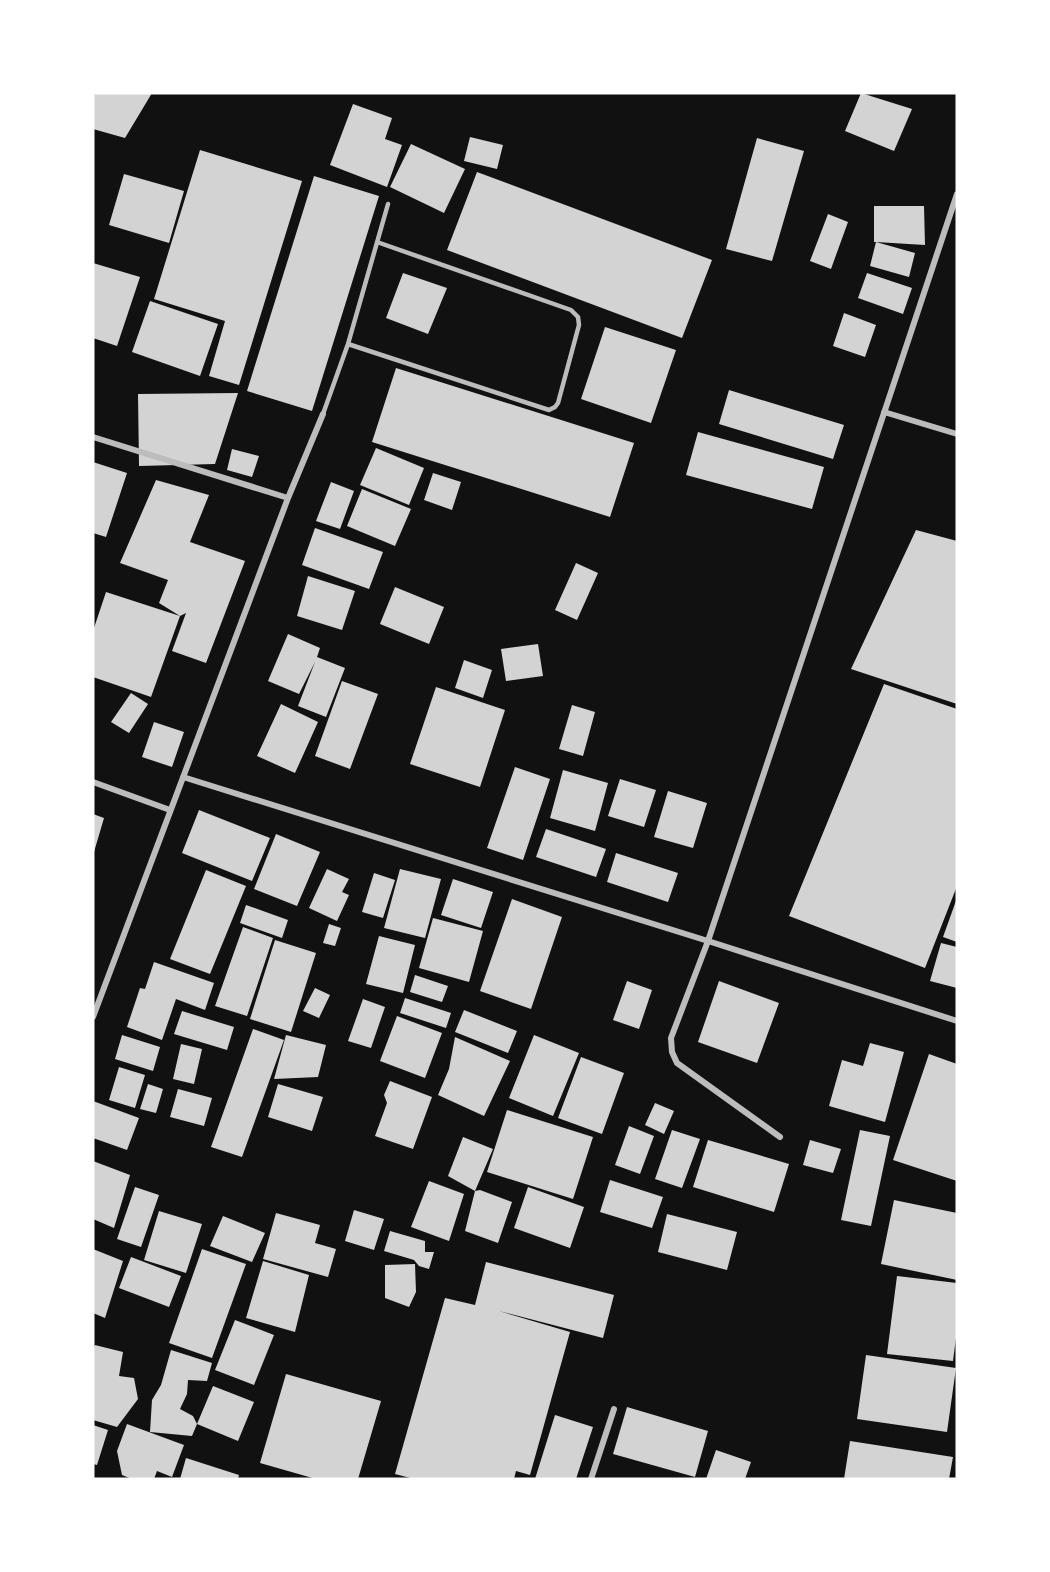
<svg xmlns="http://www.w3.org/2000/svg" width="1050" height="1572" viewBox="0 0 1050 1572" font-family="'IBM Plex Serif',serif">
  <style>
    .building { fill: #d3d3d3 }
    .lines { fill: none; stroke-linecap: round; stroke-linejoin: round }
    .service { stroke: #bcbcbc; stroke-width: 4.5 }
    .minor { stroke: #bcbcbc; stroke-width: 6 }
  </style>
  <rect width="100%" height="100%" fill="#111"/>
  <path class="building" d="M93,93H152L125,138L93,129Z
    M861,93L912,109L894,151L845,131Z
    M353,104L392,118L385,139L402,145L387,187L330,165Z
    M470,137L503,145L497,169L464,161Z
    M757,138L804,151L772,261L726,249Z
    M411,144L465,169L444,213L390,187Z
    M200,150L302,181L239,385L209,376L225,321L154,299Z
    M477,172L712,260L682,338L447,250Z
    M124,174L184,191L169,243L109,225Z
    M314,176L379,196L312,411L247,391Z
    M874,206H924L925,245L876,242L915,253L909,277L870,266L876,242H874Z
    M828,214L848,222L831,269L810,261Z
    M93,263L140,277L117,346L93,338Z
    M403,273L447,288L428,334L386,318Z
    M867,273L912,288L903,314L858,298Z
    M150,301L218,324L200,376L132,352Z
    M844,313L876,325L865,357L833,346Z
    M605,327L676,350L651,423L581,399Z
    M396,368L634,443L610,517L372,442Z
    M729,390L844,425L833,459L719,424Z
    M238,393L215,464L139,466L138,394Z
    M698,432L824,467L812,509L686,475Z
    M376,448L424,468L409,505L360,485Z
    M232,449L259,456L252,477L227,470Z
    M93,462L127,473L106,537L93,533Z
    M433,473L461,482L452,510L424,500Z
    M156,480L209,495L190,542L245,561L206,663L172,651L186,613L180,616L151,697L93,677V631L106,592L180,616L159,603L168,580L120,563Z
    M331,482L354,491L340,529L316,521Z
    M362,489L411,509L395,546L347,526Z
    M315,528L383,552L369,589L302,565Z
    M916,530L957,541V704L851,669Z
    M576,563L598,573L577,620L555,610Z
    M308,576L355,591L342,630L297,616Z
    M395,587L444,607L429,644L380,624Z
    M288,634L320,648L317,657L345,668L326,717L298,706L315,662L299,694L268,681Z
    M538,644L543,676L506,681L501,649Z
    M464,660L492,670L483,698L455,688Z
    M342,681L378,694L350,769L315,756Z
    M884,684L957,709V886L925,968L789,916Z
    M436,687L505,710L480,787L410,764Z
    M131,693L148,704L129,733L111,722Z
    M281,704L318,722L295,773L257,756Z
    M572,705L595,712L583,756L559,749Z
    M154,722L184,732L172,767L142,757Z
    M515,767L550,779L523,860L487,848Z
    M563,770L608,783L595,831L550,818Z
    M620,779L656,790L644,827L608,816Z
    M668,791L707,803L693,848L654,837Z
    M199,810L270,838L252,881L182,853Z
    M93,814L104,818L94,852H93Z
    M546,829L606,849L596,877L536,857Z
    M276,834L320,852L297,906L254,889Z
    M616,853L678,873L668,902L607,882Z
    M327,869L349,879L342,892L349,895L337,921L309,908Z
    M400,869L441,879L425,938L384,928Z
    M206,870L246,886L210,974L170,959Z
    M374,873L395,880L383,918L362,912Z
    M453,879L493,892L481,928L441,915Z
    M957,898V942L943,937Z
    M512,899L562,917L531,1009L480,991Z
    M246,905L288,920L282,938L240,923Z
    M433,918L483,931L469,982L419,968Z
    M329,924L341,928L335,946L323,943Z
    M243,927L273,938L247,1016L215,1006Z
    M379,936L415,945L403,993L366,984Z
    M275,940L316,953L291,1032L250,1019Z
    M941,943L957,947V988L930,981Z
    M154,962L214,983L205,1010L176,999L162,1040L127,1027L140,988L145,989Z
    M415,975L448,986L442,1002L410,992Z
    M627,981L652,990L639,1029L613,1020Z
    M719,981L779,1003L757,1063L698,1042Z
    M315,988L330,995L319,1018L303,1011Z
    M405,998L451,1013L446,1028L400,1013Z
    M363,999L385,1007L371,1048L348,1041Z
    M464,1010L517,1031L508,1053L455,1032Z
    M182,1011L234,1027L227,1050L174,1034Z
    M397,1016L442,1033L425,1078L380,1061Z
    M253,1029L284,1040L242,1157L211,1147Z
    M122,1035L160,1047L153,1071L115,1059Z
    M286,1035L326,1045L318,1077L274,1079Z
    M534,1035L579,1053L553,1116L509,1098Z
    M455,1037L510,1061L484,1116L438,1095L449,1069Z
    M870,1043L904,1052L885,1122L829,1106L842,1060L863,1066Z
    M181,1044L202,1049L194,1084L173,1079Z
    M929,1054L957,1064V1181L893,1160Z
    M581,1057L624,1073L602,1134L558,1118Z
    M119,1067L145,1075L135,1108L109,1100Z
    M390,1081L432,1097L413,1149L375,1136L387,1103L384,1095Z
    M148,1084L163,1089L156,1113L140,1109Z
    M278,1084L323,1097L312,1131L268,1117Z
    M178,1089L212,1098L204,1126L170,1117Z
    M93,1101L139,1118L127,1150L93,1138Z
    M655,1103L674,1111L664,1134L645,1125Z
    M507,1110L593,1137L573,1199L487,1172Z
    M629,1126L654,1136L640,1174L615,1165Z
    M672,1130L700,1139L682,1188L655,1179Z
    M860,1130L890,1136L871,1226L841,1220Z
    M463,1137L493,1149L475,1191L448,1176Z
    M708,1140L789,1164L774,1212L693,1187Z
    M810,1140L841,1149L833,1173L803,1165Z
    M93,1161L130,1175L114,1228L93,1219Z
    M610,1180L663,1197L652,1228L600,1212Z
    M429,1181L464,1194L449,1241L411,1227Z
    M135,1187L159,1195L141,1247L117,1239Z
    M528,1187L584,1207L570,1248L514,1228Z
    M480,1190L512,1202L498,1243L465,1231L475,1191Z
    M894,1200L957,1213V1280L881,1264Z
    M354,1210L384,1219L374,1250L345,1241Z
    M159,1211L202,1224L186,1273L144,1260Z
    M276,1213L320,1225L315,1243L336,1249L328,1277L263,1259Z
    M667,1214L737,1232L727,1270L658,1252Z
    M223,1216L265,1233L252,1262L210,1246Z
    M390,1231L425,1241V1252H434L429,1269L419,1266L414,1260L384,1251Z
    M93,1249L123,1261L105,1318L93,1313Z
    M202,1249L246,1264L212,1358L169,1343Z
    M131,1257L181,1276L169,1307L119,1288Z
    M263,1261L309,1275L295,1332L246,1318Z
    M486,1262L614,1295L603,1338L499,1311L570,1332L530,1475L516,1471L514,1479H414L395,1474L445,1298L475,1305Z
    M415,1264L416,1292L409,1307L385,1298V1265Z
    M897,1276L957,1283V1330L953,1361L887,1354Z
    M235,1320L274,1335L254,1385L215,1370Z
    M95,1345L123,1352L119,1376L134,1378L138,1399L117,1427L93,1420V1349Z
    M171,1350L212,1363L207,1381L188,1380L187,1394L180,1409L193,1416L197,1424L213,1386L254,1402L238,1441L197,1424L192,1436L150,1432L152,1400L161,1385Z
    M866,1355L956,1368L947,1432L857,1419Z
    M286,1374L381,1401L358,1479H316L260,1463Z
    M627,1407L708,1431L695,1477L613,1454Z
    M555,1415L593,1427L576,1479H535Z
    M127,1424L184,1445L172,1477L157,1471L154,1479H132L122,1475L117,1451Z
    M93,1425L108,1430L97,1465L93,1464Z
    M850,1441L953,1457L949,1479H844Z
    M716,1450L751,1462L745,1479H706Z
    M186,1458L239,1475L238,1479H180Z"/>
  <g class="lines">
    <path class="service" d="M348,344L549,410L555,407L558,403L579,325L578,317L571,310L377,242
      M323,414L348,344L388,204"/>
    <path class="minor" d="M884,412L957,434
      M93,437L288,498
      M183,777L708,941L957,1021
      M93,782L170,810
      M93,1017L288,498L323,414
      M780,1137L677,1063L672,1052L671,1038L708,941L957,194
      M591,1479L614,1409"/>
  </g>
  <rect width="1050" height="1572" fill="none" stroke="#ffffff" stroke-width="189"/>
</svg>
